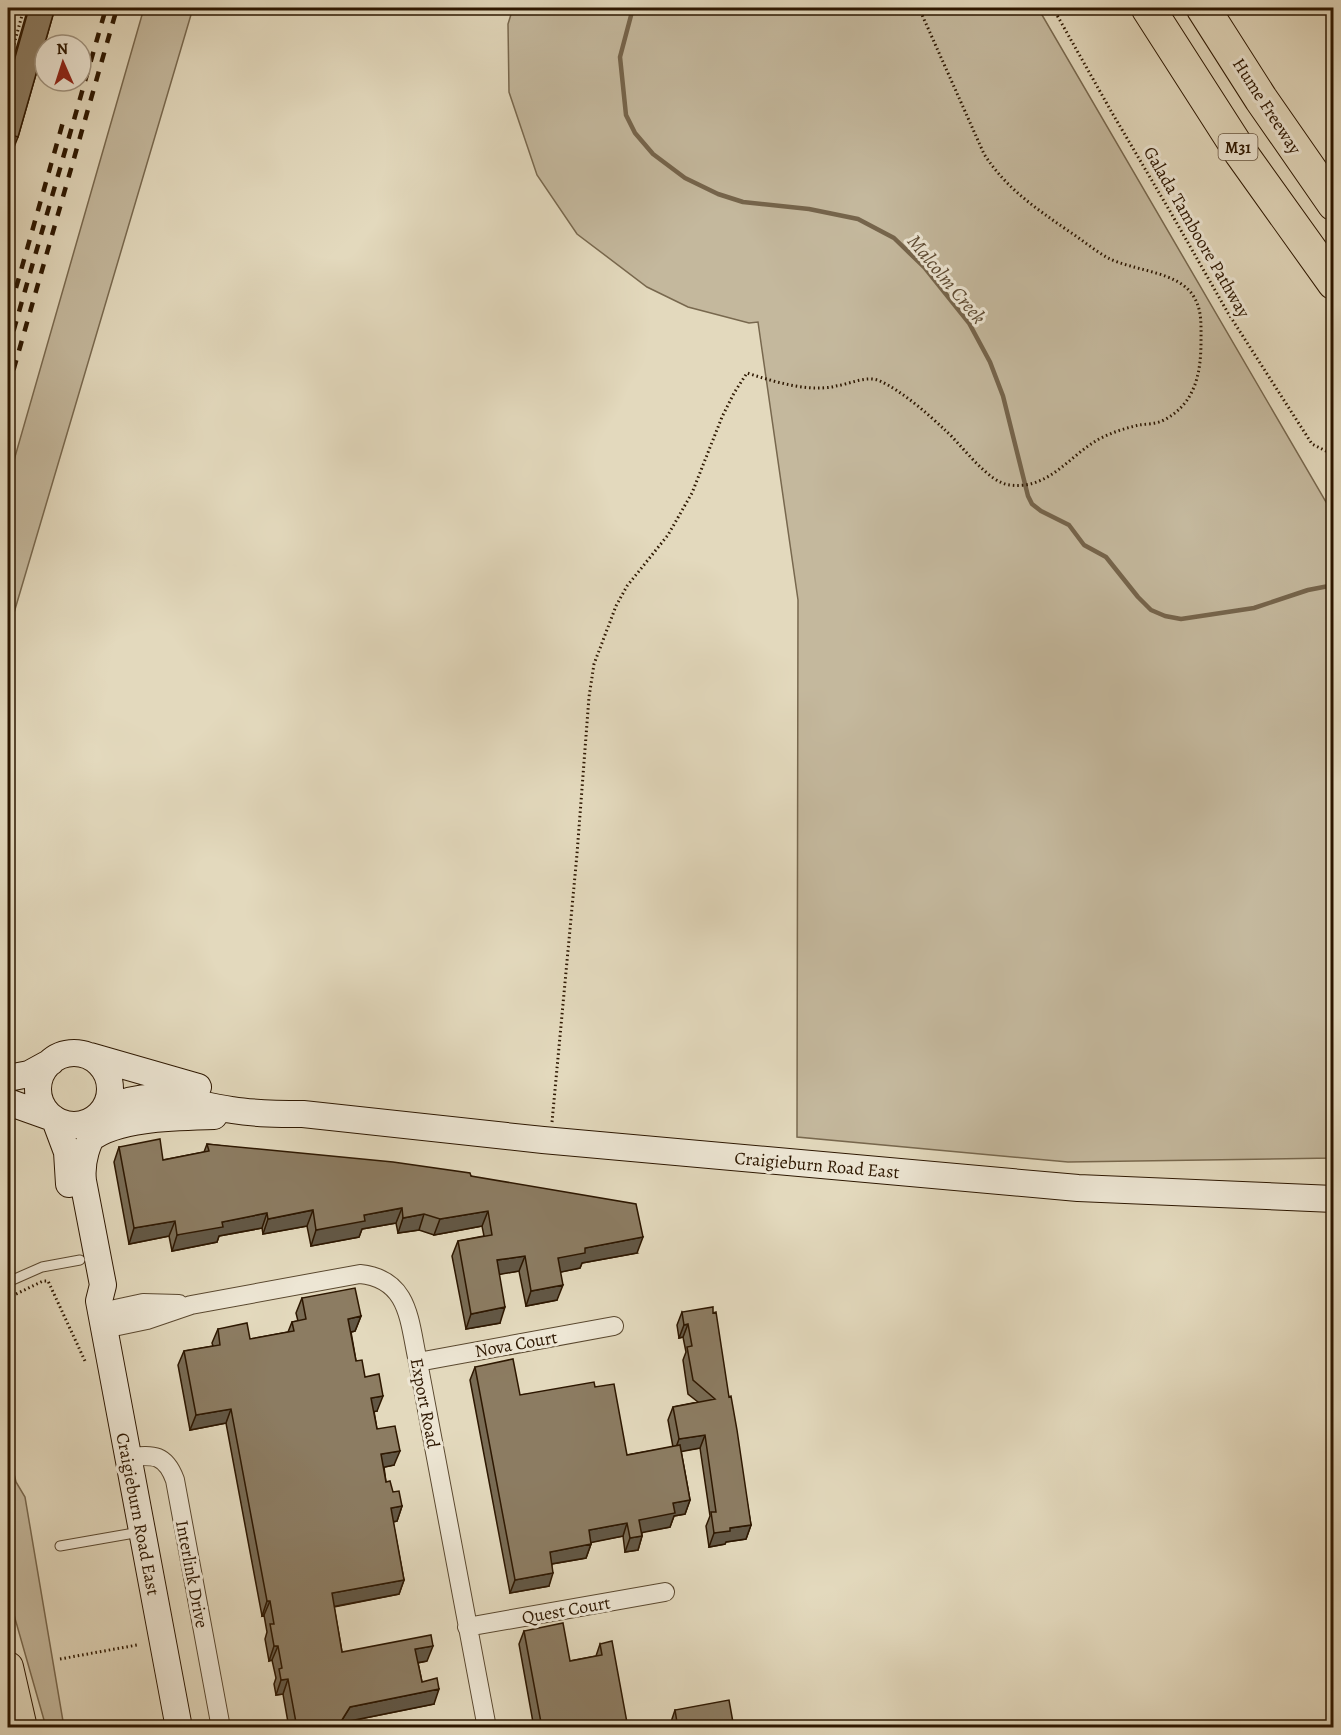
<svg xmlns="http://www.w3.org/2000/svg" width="1341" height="1735" viewBox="0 0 1341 1735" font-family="Alegreya,serif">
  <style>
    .green { fill: #c4b89d; stroke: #78684e; stroke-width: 1.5 }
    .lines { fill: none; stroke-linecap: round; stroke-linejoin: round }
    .stream { stroke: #75644b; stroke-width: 4.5 }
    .service-casing { stroke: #5a482f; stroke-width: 11 }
    .minor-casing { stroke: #5a482f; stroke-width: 20 }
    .secondary-casing { stroke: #2d1700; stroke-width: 28 }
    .trunk-casing { stroke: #2d1700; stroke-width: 32 }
    .motorway-casing { stroke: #2d1700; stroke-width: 35 }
    .path { stroke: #2d1700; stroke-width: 3; stroke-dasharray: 1.5 3; stroke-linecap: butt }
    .service { stroke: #ede6d4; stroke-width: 9 }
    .minor { stroke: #ede6d4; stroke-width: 18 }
    .secondary { stroke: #ede6d4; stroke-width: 26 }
    .trunk { stroke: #e3d9bd; stroke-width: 30 }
    .motorway { stroke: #e3d9bd; stroke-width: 33 }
    .rail { stroke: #2d1700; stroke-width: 4.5; stroke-dasharray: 10 10; stroke-linecap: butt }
    .wall { fill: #786b54; stroke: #2d1700; stroke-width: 1.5 }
    .shaded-wall { fill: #625745; stroke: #2d1700; stroke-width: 1.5 }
    .building { fill: #8c7c62; stroke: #2d1700; stroke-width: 1.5 }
    .labels { text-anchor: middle; stroke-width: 6; stroke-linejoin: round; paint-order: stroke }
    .shield { fill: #ede6d4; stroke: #675540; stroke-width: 1.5 }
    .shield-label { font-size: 16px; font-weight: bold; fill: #2d1700 }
    .street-label { font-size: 18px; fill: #2d1700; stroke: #ede6d4 }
    .water-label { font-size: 20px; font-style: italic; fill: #5d4a32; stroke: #ede6d4 }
  </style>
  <rect width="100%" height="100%" fill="#e3d9bd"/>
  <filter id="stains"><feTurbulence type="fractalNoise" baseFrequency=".00333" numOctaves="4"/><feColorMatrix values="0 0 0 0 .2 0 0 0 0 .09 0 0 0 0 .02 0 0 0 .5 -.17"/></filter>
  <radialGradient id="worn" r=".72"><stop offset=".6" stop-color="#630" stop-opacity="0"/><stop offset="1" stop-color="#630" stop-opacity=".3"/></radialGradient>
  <path class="green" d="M144,8H193L8,633V481Z
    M513,8H1038L1333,514V1158L1068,1162L797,1137L798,600L758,322L749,323L688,307L647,287L577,234L537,175L509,92L508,24Z
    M8,1456L10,1458L16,1482L25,1497L64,1727H46L8,1594Z"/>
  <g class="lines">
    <path class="stream" d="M633,8L620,57L626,115L635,133L653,154L685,178L718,194L743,202L809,209L858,219L894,238L925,268L969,323L990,362L1003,396L1028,496L1032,504L1041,511L1069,525L1084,545L1106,557L1138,597L1151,610L1165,616L1181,619L1254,608L1308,590L1334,585"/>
    <g class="service-casing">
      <path id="service" d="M8,1282L42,1267L80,1260
        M60,1546L140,1532"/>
    </g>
    <g class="minor-casing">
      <path id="minor" d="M101,1312L143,1303L179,1304
        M104,1329L147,1320L191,1305L360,1274C410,1279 409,1322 418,1362L487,1728
        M418,1362L614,1326
        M127,1457C153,1455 165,1453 175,1480L221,1728
        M467,1627L665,1592"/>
    </g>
    <g class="secondary-casing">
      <path id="secondary" d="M38 1089a36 36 0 1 1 72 0a36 36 0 1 1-72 0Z
        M90,1056L198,1087
        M8,1078L29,1074L51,1062
        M8,1102L53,1118
        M104,1110C155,1086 182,1103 232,1110C256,1114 279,1114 303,1114L543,1140L1078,1188L1334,1199
        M102,1113C92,1136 80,1155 83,1181L103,1285L99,1301L179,1728
        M55,1120L67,1152L69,1184
        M90,1139C117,1117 180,1117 214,1116"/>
    </g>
    <g class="trunk-casing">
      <path id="trunk" d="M8,1667L22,1728"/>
    </g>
    <g class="motorway-casing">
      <path id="motorway" d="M1148,8L1241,153L1334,283
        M1203,8L1261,99L1334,204"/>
    </g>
    <path class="path" d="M1053,8L1111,111L1171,213L1228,313L1312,444L1334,455
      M8,29L14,8
      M8,66L24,8
      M552,1122L577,854L589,697L594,664L616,606L627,586L668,535L692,493L722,417L734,393L747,373C769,380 791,387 814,388C821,388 829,388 836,386C850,384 867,375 880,381C902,391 928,414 945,430C962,445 988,483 1010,485C1050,490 1070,454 1101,438C1113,432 1126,428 1139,425C1146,424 1155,424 1162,421C1195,405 1201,374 1201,341C1201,325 1202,310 1194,297C1179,271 1133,271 1108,258C1094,250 1081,239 1067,230C1034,207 1006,188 984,154L919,8
      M8,1298L43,1281H48L85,1361
      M60,1659L137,1645"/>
    <use href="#service" class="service"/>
    <use href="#minor" class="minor"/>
    <use href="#secondary" class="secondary"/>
    <use href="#trunk" class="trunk"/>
    <use href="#motorway" class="motorway"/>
    <path class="rail" d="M16,288L65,115
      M8,350L106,8
      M8,389L117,8"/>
  </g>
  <path class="wall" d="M28,8H55L18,137L12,152L8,151V77Z
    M207,1144L471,1176L637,1253L582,1263L580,1268L560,1272L557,1300L526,1306L519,1271L499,1274L500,1323L466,1329L452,1256L458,1241L484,1236L482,1226L434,1235L419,1230L398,1233L396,1223L362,1229L359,1237L311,1246L307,1226L263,1234L262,1228L219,1236L217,1242L172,1251L169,1236L129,1244L114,1162L119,1147L163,1160L204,1152Z
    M302,1298L361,1316L355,1331L351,1332L356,1361L365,1377L377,1411H374L377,1429L394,1465L384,1467L386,1482L402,1506L397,1521L393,1522L404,1580L399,1594L334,1607L342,1652L427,1661L418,1663L422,1682L434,1704L345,1722L341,1728H289L283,1694L276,1695L274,1684L276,1678L272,1660L269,1661L265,1639L267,1632L264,1615L262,1616L226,1423L190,1430L178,1365L184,1351L213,1346L212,1343L218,1329L250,1339L288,1332L292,1322L298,1321L296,1313Z
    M682,1312L729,1397L751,1525L746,1539L726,1542L725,1544L709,1547L706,1526L710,1516L700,1448L681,1451L690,1500L685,1514L674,1516L670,1527L642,1532V1536L638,1550L625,1552L623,1536L591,1542V1544L586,1558L552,1564L549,1586L510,1593L470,1380L475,1367L520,1395L595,1387L627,1455L673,1447L668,1420L673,1407L698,1402L688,1394L683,1360L686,1352L683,1337L679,1338L677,1325Z
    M524,1631L570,1661L596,1656L600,1644L628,1728H534L519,1644Z
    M675,1710L734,1728H669Z"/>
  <path class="shaded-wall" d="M402,1208L396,1223L362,1229L359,1237L311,1246L316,1230L364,1215Z
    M313,1210L307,1226L263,1234L268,1219Z
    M488,1211L482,1226L434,1235L440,1219Z
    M267,1213L262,1228L219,1236L217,1242L172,1251L177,1235L222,1222Z
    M424,1214L419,1230L398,1233L403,1218Z
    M175,1221L169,1236L129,1244L134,1228Z
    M643,1237L637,1253L582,1263L580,1268L552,1274L558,1258L585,1248Z
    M525,1256L519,1271L491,1276L497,1260Z
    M563,1285L557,1300L526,1306L531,1291Z
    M505,1307L500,1323L466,1329L471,1314Z
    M361,1316L355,1331L343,1334L348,1319Z
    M688,1324L683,1337L679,1338L684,1325Z
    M383,1396L377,1411L366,1413L371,1398Z
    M231,1409L226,1423L190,1430L196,1415Z
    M705,1435L700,1448L674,1453L679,1439Z
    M400,1451L394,1465L376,1469L381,1454Z
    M690,1500L685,1514L674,1516L670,1527L635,1534L639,1520L673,1503Z
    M402,1506L397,1521L385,1523L391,1508Z
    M627,1523L623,1536L584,1544L589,1530Z
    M751,1525L746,1539L726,1542L725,1544L709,1547L714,1533L730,1528Z
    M642,1536L638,1550L625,1552L630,1538Z
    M591,1544L586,1558L545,1565L550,1552Z
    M553,1573L549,1586L510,1593L515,1580Z
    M404,1580L399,1594L326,1608L332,1593Z
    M267,1601H270L264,1615L262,1616Z
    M274,1646H278L272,1660L269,1661Z
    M433,1646L427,1661L410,1664L415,1649Z
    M288,1679L283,1694L276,1695L281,1680Z
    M439,1689L434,1704L345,1722L341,1728H337L350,1707Z"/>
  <path class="building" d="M29,8H55L18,137L8,134V82Z
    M160,1139L163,1160L209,1151L207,1144L393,1162L470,1173L471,1176L636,1204L643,1237L585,1248V1253L558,1258L563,1285L531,1291L525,1256L497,1260L505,1307L471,1314L458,1241L492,1235L488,1211L440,1219L424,1214L403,1218L402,1208L364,1215L365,1221L316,1230L313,1210L268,1219L267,1213L222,1222L223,1227L177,1235L175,1221L134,1228L119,1147Z
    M355,1288L361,1316L348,1319L356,1361L362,1360L365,1377L379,1374L383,1396L371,1398L377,1429L395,1426L400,1451L381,1454L386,1482L390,1481L393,1492L399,1491L402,1506L391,1508L404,1580L332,1593L342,1652L431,1635L433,1646L415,1649L422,1682L437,1678L439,1689L350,1707L337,1728H297L288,1679L281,1680L279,1669L282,1668L278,1646H274L270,1624H274L270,1601H267L231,1409L196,1415L184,1351L220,1345L218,1329L247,1323L250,1339L294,1331L292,1322L306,1319L302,1298Z
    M713,1307V1313L716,1312L729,1397L731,1396L737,1430L751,1525L730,1528V1531L714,1533L711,1512H716L705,1435L679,1439L673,1407L715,1399L693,1380L687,1347L692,1346L688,1324L684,1325L682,1312Z
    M513,1359L520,1395L594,1382L595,1387L614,1384L627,1455L680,1445L690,1500L673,1503L675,1513L639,1520L642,1536L630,1538L627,1523L589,1530L591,1544L550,1552L553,1573L515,1580L475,1367Z
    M563,1623L570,1661L602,1655L600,1644L612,1641L628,1728H542L524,1631Z
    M729,1700L734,1728H678L675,1710Z"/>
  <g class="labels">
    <rect class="shield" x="1218.5" y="134" width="39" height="26" rx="4.5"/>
    <g class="shield-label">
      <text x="1238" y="153">M31</text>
    </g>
    <g class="street-label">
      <text transform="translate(1267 106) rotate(57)" y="6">Hume Freeway</text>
      <text transform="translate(1197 232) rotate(60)" y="6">Galada Tamboore Pathway</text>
      <text transform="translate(817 1165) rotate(5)" y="6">Craigieburn Road East</text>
      <text transform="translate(516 1344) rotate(-10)" y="6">Nova Court</text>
      <text transform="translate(425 1403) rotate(79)" y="6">Export Road</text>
      <text transform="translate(138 1514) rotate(79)" y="6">Craigieburn Road East</text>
      <text transform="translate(192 1574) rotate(79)" y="6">Interlink Drive</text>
      <text transform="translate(566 1610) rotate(-10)" y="6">Quest Court</text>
    </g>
    <g class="water-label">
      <text transform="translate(947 279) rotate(50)" y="7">Malcolm Creek</text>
    </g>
  </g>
  <rect width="1341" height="1735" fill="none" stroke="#e3d9bd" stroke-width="30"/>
  <rect x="9" y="9" width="1323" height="1717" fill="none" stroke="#2d1700" stroke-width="3"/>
  <rect x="15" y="15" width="1311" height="1705" fill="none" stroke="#2d1700" stroke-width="1.5"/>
  <g transform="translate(63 63) rotate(357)"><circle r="28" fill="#ede6d4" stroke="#a0937f" stroke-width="1.5"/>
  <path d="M0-4.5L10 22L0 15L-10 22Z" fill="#8f2418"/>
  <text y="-9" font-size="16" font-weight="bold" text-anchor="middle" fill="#2d1700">N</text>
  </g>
  <rect width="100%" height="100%" filter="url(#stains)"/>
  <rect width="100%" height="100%" fill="url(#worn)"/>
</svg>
